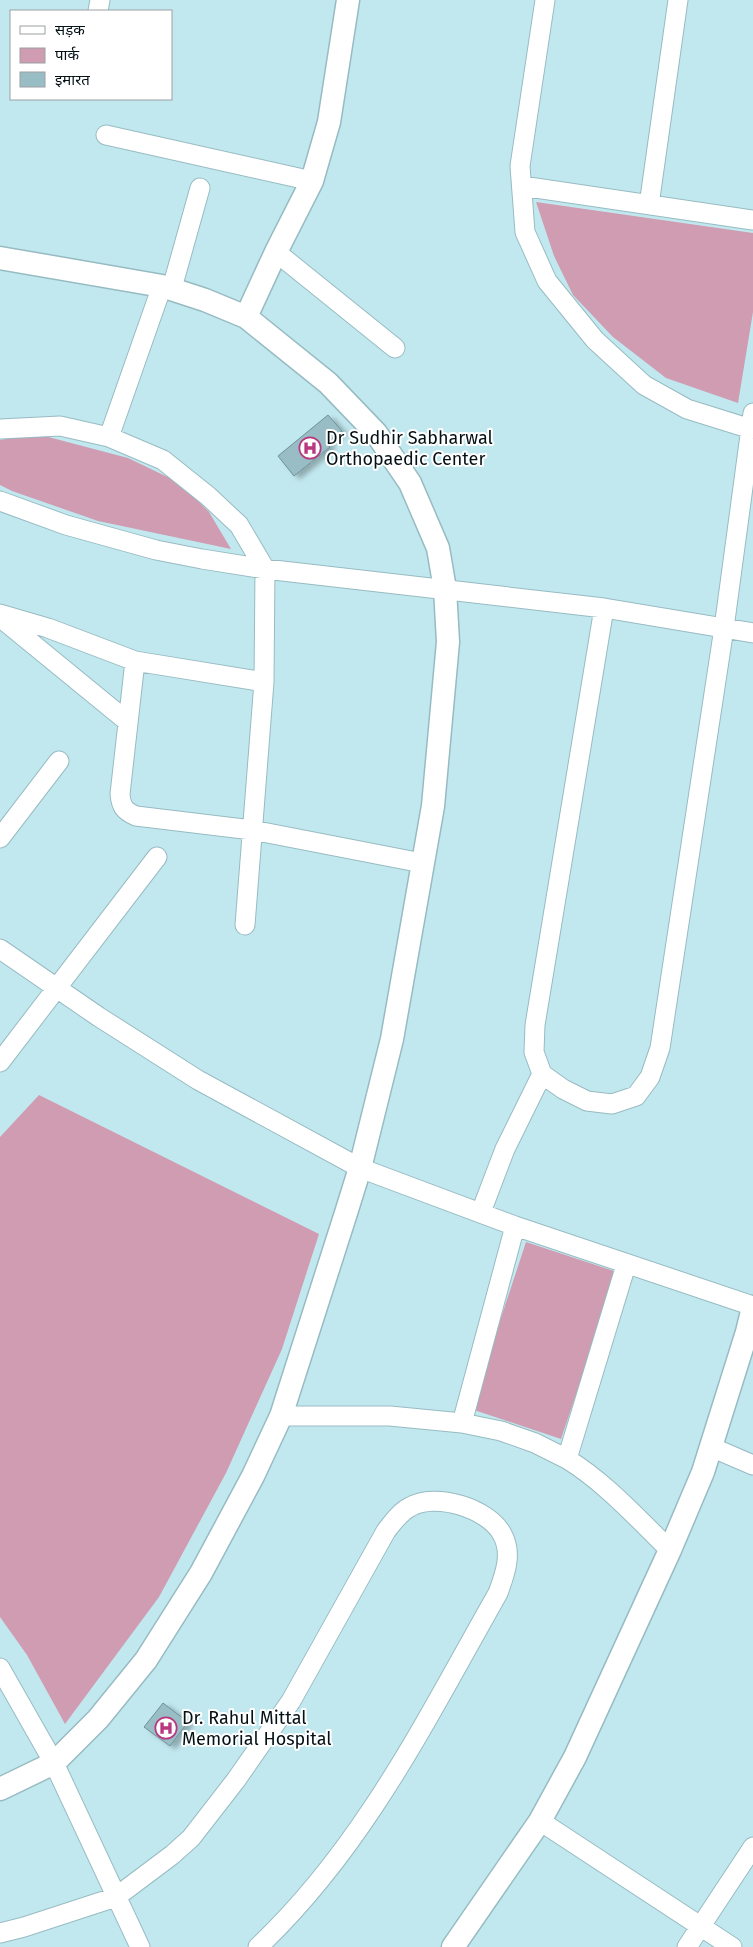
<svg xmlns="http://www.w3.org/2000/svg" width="753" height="1947" viewBox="0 0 753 1947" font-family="'Fira Sans','Noto Sans Devanagari',sans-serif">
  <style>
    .green { fill: #cf9cb2 }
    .building { fill: #99bdc5; stroke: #6e9198; filter: url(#shadow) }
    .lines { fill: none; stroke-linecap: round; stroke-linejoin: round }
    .minor-casing { stroke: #97bbc2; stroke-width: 21 }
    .tertiary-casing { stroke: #97bbc2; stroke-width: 25 }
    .minor { stroke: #fff; stroke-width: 19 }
    .tertiary { stroke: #fff; stroke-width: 22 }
    .labels { text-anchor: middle; stroke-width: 4; stroke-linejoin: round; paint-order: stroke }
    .poi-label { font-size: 18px; fill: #041114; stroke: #fff; text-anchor: start }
  </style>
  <defs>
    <filter id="shadow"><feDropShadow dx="5.5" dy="3" stdDeviation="2.5" flood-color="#0004"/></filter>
  </defs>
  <rect width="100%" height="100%" fill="#c2e8ef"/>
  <path class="green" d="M536,202L753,233V312L738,403L666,378L613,337L573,295L554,256Z
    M37,434L128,458L180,483L209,512L231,549L98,521L12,491L0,485V440Z
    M39,1095L319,1234L282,1349L226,1473L159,1597L65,1724L27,1655L0,1617V1137Z
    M526,1242L617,1272L561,1439L471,1409Z"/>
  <path class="building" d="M328,415L342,431L327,443L330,447L294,476L278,456Z
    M163,1703L188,1722L170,1746L144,1727Z"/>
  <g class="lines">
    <g class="minor-casing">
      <path id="minor" d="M545,0L520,166L525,232L547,281L595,340L644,385L687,409L751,429
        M98,11L100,0
        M106,135L312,181
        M522,186L753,220
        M649,205L678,0
        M276,252L395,348
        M172,288L200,188
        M0,429L60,426L109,437L163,460L208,496L239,525L265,569L264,682L245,925
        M109,437L162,286
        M0,501L66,525L156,550L202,559L265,569L604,608L753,633
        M604,608L535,1025L534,1052L542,1074L563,1089L587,1101L612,1104L636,1096L650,1077L660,1048L724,628L753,413
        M0,614L48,628L135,661L264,682
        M1,618L128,722
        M135,661L120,794C121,806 124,811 136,816L252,830L422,863
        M0,838L59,761
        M0,949L99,1017L198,1080L360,1168L515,1226L753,1306
        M0,1062L157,857
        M481,1212L505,1149L542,1074
        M515,1226L462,1423L501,1431L535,1443L567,1459L626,1265
        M281,1416H390L462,1423
        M711,1447L753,1465
        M567,1459C606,1483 637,1518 670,1550
        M0,1668L54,1763L140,1947
        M540,1821L732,1947
        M0,1933L24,1927L116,1897L172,1855L191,1838L236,1780L291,1701L386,1531C393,1522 400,1512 410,1507C435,1492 488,1508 502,1534C513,1553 505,1574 498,1593C427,1718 364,1847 258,1947
        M687,1947L753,1847"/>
    </g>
    <g class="tertiary-casing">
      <path id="tertiary" d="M0,258L162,286L205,300L246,317L328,383L376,433L410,483L438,548L445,589L448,642L433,806L392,1039L360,1168L346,1213L281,1416L253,1476L201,1573L146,1660L98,1719L54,1763L0,1789
        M246,317L276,252L312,181L329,122L348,0
        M453,1947L540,1821L575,1757L670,1550L703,1472L747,1332L753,1307"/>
    </g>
    <use href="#minor" class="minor"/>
    <use href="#tertiary" class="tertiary"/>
  </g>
  <defs>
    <g id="hospital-ring" transform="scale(1.125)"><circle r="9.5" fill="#fff" stroke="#ba377f" stroke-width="1.5"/><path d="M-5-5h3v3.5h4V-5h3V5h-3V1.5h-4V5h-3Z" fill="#ba377f"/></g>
  </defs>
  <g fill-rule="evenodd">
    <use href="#hospital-ring" x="310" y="448"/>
    <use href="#hospital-ring" x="166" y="1728"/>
  </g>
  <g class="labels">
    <g class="poi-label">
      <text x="326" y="444">Dr Sudhir Sabharwal<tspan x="326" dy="21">Orthopaedic Center</tspan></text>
      <text x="182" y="1724">Dr. Rahul Mittal<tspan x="182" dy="21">Memorial Hospital</tspan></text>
    </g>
  </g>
  <rect x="10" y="10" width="162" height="90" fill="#ffffff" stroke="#9ba0a1"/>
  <rect x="20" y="26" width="25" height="8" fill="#ffffff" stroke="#9ba0a1"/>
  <text x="55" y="35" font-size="15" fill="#041114">सड़क</text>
  <rect x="20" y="48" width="25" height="15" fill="#cf9cb2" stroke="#9ba0a1"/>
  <text x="55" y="60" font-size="15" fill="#041114">पार्क</text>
  <rect x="20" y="72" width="25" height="15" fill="#99bdc5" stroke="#9ba0a1"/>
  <text x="55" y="85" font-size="15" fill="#041114">इमारत</text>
</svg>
